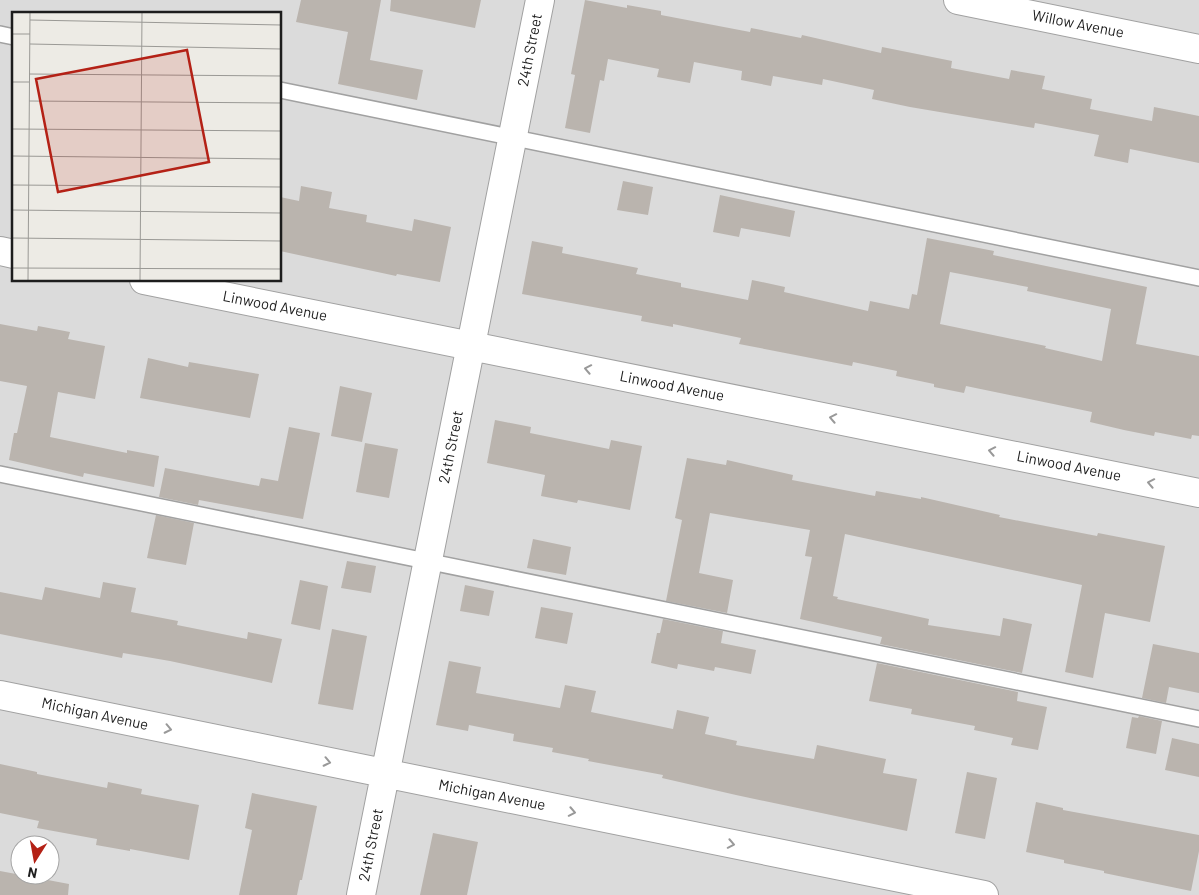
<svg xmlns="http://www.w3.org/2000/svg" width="1199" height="895" viewBox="0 0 1199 895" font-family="Barlow,sans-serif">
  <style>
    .residential { fill: #dbdbdb; fill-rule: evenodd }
    .building { fill: #bab4ae; fill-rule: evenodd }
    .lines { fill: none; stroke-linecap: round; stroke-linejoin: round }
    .service-casing { stroke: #a1a1a1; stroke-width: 18 }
    .minor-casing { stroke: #a1a1a1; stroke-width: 30 }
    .service { stroke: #fff; stroke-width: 15 }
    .minor { stroke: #fff; stroke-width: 28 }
    .oneway { stroke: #999 }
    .labels { text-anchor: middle; stroke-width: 5; stroke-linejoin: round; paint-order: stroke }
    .street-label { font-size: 15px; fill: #1d1d1d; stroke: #fff }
    .inset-road { fill: none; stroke: #9a9995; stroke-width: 1 }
    .view { fill: #b42116; fill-opacity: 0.15; stroke: #b42116; stroke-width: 2.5 }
    .inset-edge { fill: none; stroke: #1d1d1d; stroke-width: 2.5 }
  </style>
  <rect width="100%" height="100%" fill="#edebe5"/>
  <path class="residential" d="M0,0H1199V895H0ZM14,14H280V280H14ZM20,845H50V875H20Z"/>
  <path class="building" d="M301,0H381L370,60L423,70L417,100L338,84L348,32L296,22Z
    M391,0H481L475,28L390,11Z
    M585,0L627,8V5L661,11V15L750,32L751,28L801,38L802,35L881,53L882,47L952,61L951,68L1009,79L1011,70L1045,76L1042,89L1092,99L1090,109L1152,121L1154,107L1199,116V163L1130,149L1128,163L1094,156L1099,135L1035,123L1034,128L910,107L872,99L874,90L823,79L822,85L773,76L771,86L741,80L742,71L694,62L690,83L657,77L659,69L608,59L604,81L600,80L590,133L565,128L575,75L571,74Z
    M623,181L653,187L648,215L617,210Z
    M301,186L332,192L329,208L367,215L366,222L412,231L414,219L451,227L440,282L397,274L396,276L280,251V197L299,201Z
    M720,195L795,211L790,237L741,228L739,237L713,232Z
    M927,238L994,251L993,255L1147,287L1136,344L1199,356V436L1192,435L1191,439L1155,432L1154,436L1124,430L1090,422L1092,412L966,386L964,393L934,387V384L896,376L897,371L853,362L852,366L739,344L741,338L673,324V327L641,321L642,316L522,294L532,241L563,247L562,253L638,268L636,274L681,283V287L748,300L752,280L785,287L784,292L868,311L870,301L909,309L912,294L917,295ZM950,272L1028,287L1027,291L1111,309L1102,361L1045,348L1046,346L940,324Z
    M0,324L37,331L38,326L70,332L68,339L105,346L95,399L58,392L50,437L127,453V450L159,456L154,487L84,473L83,477L9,460L14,433H17L27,386L0,381Z
    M148,358L188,367L189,362L259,374L250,418L140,398Z
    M340,386L372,393L362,442L331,436Z
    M495,420L531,427L530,433L609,449L611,440L642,446L630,510L578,500L577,503L541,496L545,475L487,463Z
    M289,427L320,433L303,519L199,500L198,505L159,497L165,468L259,486L261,478L278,481Z
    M365,443L398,449L389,498L356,492Z
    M687,458L726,465L727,460L793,475L792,480L875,496L876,491L921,499V497L1000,515L999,517L1097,536L1098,533L1165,546L1150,622L1105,613L1093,678L1065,672L1082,585L845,534L833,596L838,597L837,599L929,619L928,625L1000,636L1003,618L1032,624L1022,673L880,644L882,637L800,619L812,557L805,556L810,530L710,513L699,573L733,580L727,613L666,601L682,520L675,518Z
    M156,515L194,523L186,565L147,558Z
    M533,539L571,547L566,575L527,568Z
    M347,561L376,566L371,593L341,588Z
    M300,580L328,586L320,630L291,624Z
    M103,582L136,588L131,612L178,621L177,625L247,639L248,632L282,639L272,683L170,661L123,653L122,658L0,634V592L42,600L45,587L100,598Z
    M465,585L494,591L489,616L460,611Z
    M541,607L573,613L567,644L535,638Z
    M663,619L723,631L721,643L756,650L751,674L715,667L714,671L678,664L677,669L651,663L657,633H660Z
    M332,629L367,636L353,710L318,704Z
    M1153,644L1199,653V693L1169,687L1166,703L1142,698Z
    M449,661L481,667L476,693L560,708L565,685L596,691L591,712L673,729L677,710L709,717L705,734L737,741L736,745L814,759L817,745L886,759L883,773L917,779L907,831L736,795L662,778L663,775L588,761L589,759L552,752L553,748L513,741L514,734L469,725L468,731L436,725Z
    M877,663L1018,692L1017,701L1047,707L1038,750L1011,745L1013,738L974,730L975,726L911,714L912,709L869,701Z
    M1139,716L1162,721L1156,754L1126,748L1132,717L1138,718Z
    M1172,738L1199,744V777L1165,770Z
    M0,764L37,772V774L107,788L108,782L142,789L141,794L199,805L189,860L130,849V851L96,845L97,839L37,828L39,821L0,813Z
    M967,772L997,778L985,839L955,833Z
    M252,793L317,806L302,880H300L297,895H239L252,830L245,828Z
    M1036,802L1063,808V810L1199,835V851L1191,891L1104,873V871L1064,863V860L1026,852Z
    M433,833L478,842L467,895H420Z
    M0,871L69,884L68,895H0Z"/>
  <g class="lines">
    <g class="service-casing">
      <path id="service" d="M0,34L14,37
        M280,90L1199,278
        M0,474L1199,719"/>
    </g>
    <g class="minor-casing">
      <path id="minor" d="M958,0L1199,49
        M0,251L14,254
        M144,280L1199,493
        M0,695L984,895
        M361,895L540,0"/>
    </g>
    <use href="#service" class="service"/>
    <use href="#minor" class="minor"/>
  </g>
  <defs><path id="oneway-chevron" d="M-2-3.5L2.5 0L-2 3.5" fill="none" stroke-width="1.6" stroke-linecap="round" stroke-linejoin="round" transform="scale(1.25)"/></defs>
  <g class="oneway">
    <use href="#oneway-chevron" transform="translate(588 369) rotate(-169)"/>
    <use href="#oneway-chevron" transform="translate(833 418) rotate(-169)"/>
    <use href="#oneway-chevron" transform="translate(992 451) rotate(-169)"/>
    <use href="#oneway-chevron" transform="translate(1151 483) rotate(-169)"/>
    <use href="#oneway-chevron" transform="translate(168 729) rotate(12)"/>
    <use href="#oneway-chevron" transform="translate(327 762) rotate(12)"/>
    <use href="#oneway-chevron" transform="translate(572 812) rotate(11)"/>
    <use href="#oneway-chevron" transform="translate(731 844) rotate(11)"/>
  </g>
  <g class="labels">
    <g class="street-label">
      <text transform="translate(1078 24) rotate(11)" y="5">Willow Avenue</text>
      <text transform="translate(530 50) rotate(-79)" y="5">24th Street</text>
      <text transform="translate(275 306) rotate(11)" y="5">Linwood Avenue</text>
      <text transform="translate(672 386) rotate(11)" y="5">Linwood Avenue</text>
      <text transform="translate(451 447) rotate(-79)" y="5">24th Street</text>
      <text transform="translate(1069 466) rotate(11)" y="5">Linwood Avenue</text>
      <text transform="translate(95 714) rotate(12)" y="5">Michigan Avenue</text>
      <text transform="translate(492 795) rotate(11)" y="5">Michigan Avenue</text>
      <text transform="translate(371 845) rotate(-79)" y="5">24th Street</text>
    </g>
  </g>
  <g transform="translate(12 12)">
    <rect width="269" height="269" fill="#edebe5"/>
    <path class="inset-road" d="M18,8L269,13M0,22H18M18,32L269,37M17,62L269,64M0,70H17M17,89L269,91M0,117L269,119M0,144L269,147M0,173L269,175M0,198L269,201M0,226L269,229M0,256L269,257M16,268L18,0M128,268L130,0"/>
    <path class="view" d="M175,38L197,150L46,180L24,67Z"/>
    <rect width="269" height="269" class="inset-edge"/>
  </g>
  <g transform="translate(35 860) rotate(191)"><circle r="24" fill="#ffffff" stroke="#a5a5a5"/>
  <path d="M0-4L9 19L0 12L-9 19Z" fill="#b42116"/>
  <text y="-8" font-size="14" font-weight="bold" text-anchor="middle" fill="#1d1d1d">N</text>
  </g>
</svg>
